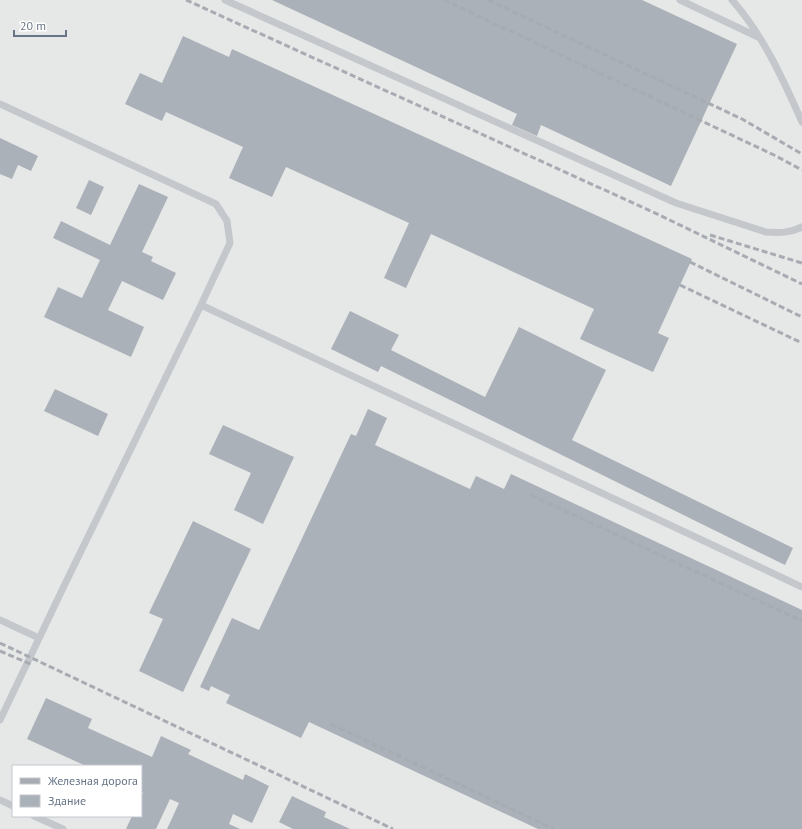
<svg xmlns="http://www.w3.org/2000/svg" width="802" height="829" viewBox="0 0 802 829" font-family="'PT Sans',sans-serif">
  <style>
    .built { fill: #e6e7e7; fill-rule: evenodd }
    .building { fill: #abb1b8 }
    .lines { fill: none; stroke-linecap: round; stroke-linejoin: round }
    .lane { stroke: #c4c7cb; stroke-width: 7 }
    .rail { stroke: #a7abb2; stroke-width: 3; stroke-dasharray: 6 3; stroke-linecap: butt }
  </style>
  <rect width="100%" height="100%" fill="#f8f8f6"/>
  <path class="built" d="M0,0H802V829H0ZM13,766H141V816H13Z"/>
  <path class="building" d="M272,0H642L737,44L671,186L541,125L537,136L512,125L517,114Z
    M183,36L229,57L232,49L692,259L658,333L669,338L653,372L580,339L594,309L431,234L406,288L384,278L409,223L286,167L272,197L229,178L243,147L166,112L162,121L125,104L140,73L162,83Z
    M0,138L38,156L31,171L18,165L12,179L0,174Z
    M89,180L104,187L91,215L76,208Z
    M139,184L168,197L142,252L153,257L151,261L176,273L163,300L122,281L108,310L144,327L131,357L44,317L58,287L82,298L100,260L53,238L61,221L110,245Z
    M350,311L399,335L391,350L485,397L519,327L606,370L572,440L793,548L785,565L381,366L378,372L331,349Z
    M55,389L108,414L98,436L44,411Z
    M368,409L387,418L375,445L470,489L476,476L504,489L511,474L802,610V829H538L309,722L301,738L226,703L230,695L211,686L209,691L200,687L232,618L259,630L351,434L356,436Z
    M223,425L294,457L263,524L234,510L251,473L209,454Z
    M193,521L251,549L183,692L139,671L163,619L149,613Z
    M46,698L92,719L88,728L152,757L161,736L191,750L188,754L243,780L245,774L269,786L252,823L233,814L229,824L240,829H167L179,803L170,799L156,829H126L132,816H141V797L143,793L141,791V766H86L27,739Z
    M292,796L326,812L324,817L350,829H293L279,822Z"/>
  <g class="lines">
    <path class="lane" d="M225,0L676,203L766,232C779,233 790,233 802,227
      M680,0L758,37
      M732,0C763,35 783,79 802,122
      M0,104L216,204L227,221L230,243L201,305L64,586L0,720
      M201,305L802,587
      M0,620L39,638
      M0,800L13,806
      M34,816L63,829"/>
    <path class="rail" d="M186,0L653,212L802,284
      M444,0L774,155L802,170
      M488,0L742,119L802,154
      M710,235L802,263
      M690,262L802,317
      M680,285L802,343
      M531,495L802,621
      M0,643L393,829
      M0,651L33,665
      M331,724L554,829"/>
  </g>
  <rect x="12" y="765" width="130" height="52" fill="#ffffff" stroke="#c3c8cf"/>
  <rect x="20" y="778" width="20" height="6" fill="#a7abb2" stroke="#c3c8cf"/>
  <text x="48" y="785" font-size="12" fill="#687586">Железная дорога</text>
  <rect x="20" y="795" width="20" height="12" fill="#abb1b8" stroke="#c3c8cf"/>
  <text x="48" y="805" font-size="12" fill="#687586">Здание</text>
  <path d="M14 30v6h52v-6" fill="none" stroke="#687586" stroke-width="2"/>
  <text x="20" y="30" font-size="12" fill="#687586" stroke="#ffffff" stroke-width="3" paint-order="stroke">20 m</text>
</svg>
